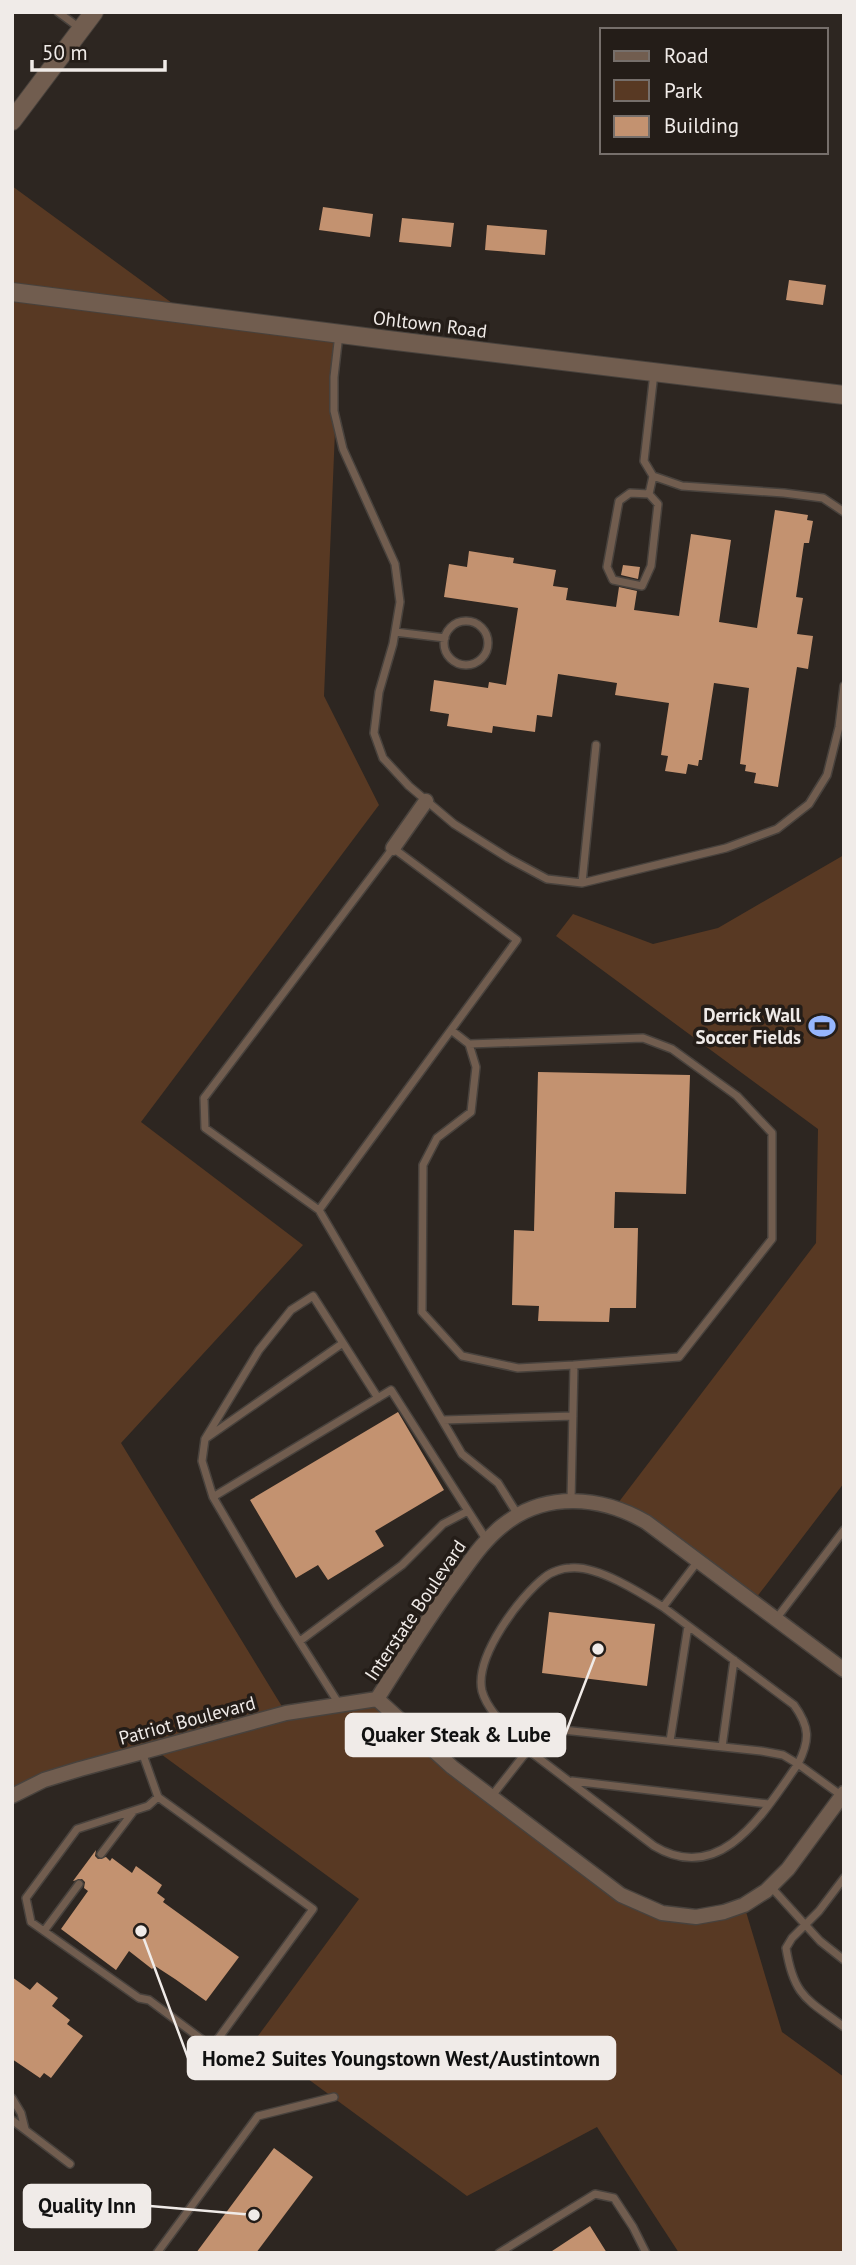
<svg xmlns="http://www.w3.org/2000/svg" width="856" height="2265" viewBox="0 0 856 2265" font-family="'PT Sans',sans-serif">
  <style>
    .green { fill: #583923 }
    .building { fill: #c39270 }
    .lines { fill: none; stroke-linecap: round; stroke-linejoin: round }
    .service-casing { stroke: #48423d; stroke-width: 10 }
    .minor-casing { stroke: #48423d; stroke-width: 17 }
    .tertiary-casing { stroke: #48423d; stroke-width: 20 }
    .service { stroke: #715d4f; stroke-width: 7 }
    .minor { stroke: #715d4f; stroke-width: 14 }
    .tertiary { stroke: #715d4f; stroke-width: 18 }
    .labels { text-anchor: middle; stroke-width: 7; stroke-linejoin: round; paint-order: stroke }
    .street-label { font-size: 19px; fill: #f0ebe8; stroke: #241d18 }
    .poi-label { font-size: 19px; font-weight: bold; fill: #f0ebe8; stroke: #241d18; text-anchor: end }
    .leader { fill: none; stroke: #f0ebe8; stroke-width: 2.5 }
    .callout-dot { fill: #f0ebe8; stroke: #241d18; stroke-width: 2.5 }
    .callout { fill: #f0ebe8; stroke: #f0ebe8; stroke-width: 2.5 }
    .callout-label { font-size: 21px; text-anchor: middle; font-weight: bold; fill: #111 }
  </style>
  <rect width="100%" height="100%" fill="#2d2621"/>
  <path class="green" d="M12,186L187,314L339,334L324,696L379,805L141,1122L303,1245L121,1443L286,1713L377,1699L621,1895L696,1917L744,1905L782,2032L844,2077V2253H679L597,2127L467,2196L255,2040L359,1899L154,1749L12,1796Z
    M844,855V1483L753,1602L615,1507L816,1243L818,1129L556,936L573,914L653,944L718,928Z"/>
  <path class="building" d="M323,207L373,214L370,237L319,230Z
    M402,218L454,223L451,247L399,242Z
    M487,225L547,230L545,255L485,250Z
    M789,280L826,285L823,305L786,300Z
    M775,510L808,515L807,520L813,521L809,543H804L796,597L803,598L797,634L813,636L808,669L797,667L778,787L754,783L756,773L745,771L746,765L740,764L749,688L714,683L702,760H699L698,766L688,764L686,774L665,771L668,756L661,755L669,703L615,695L617,683L558,674L552,717L537,715L535,732L493,726L492,733L447,726L449,714L430,711L434,680L488,688L489,682L506,685L518,608L444,597L449,564L467,567L469,551L514,558L513,563L556,570L553,586L568,588L566,600L616,607L619,587L637,591L634,610L679,616L691,534L731,540L719,622L757,628Z
    M623,565L640,567L638,579L621,575Z
    M538,1072L690,1075L686,1194L615,1192L614,1228H638L636,1308H610L609,1322L538,1321L539,1306L512,1305L514,1230L534,1231Z
    M398,1412L444,1490L375,1531L384,1546L328,1580L318,1565L296,1578L250,1500Z
    M549,1612L655,1624L647,1686L542,1673Z
    M96,1850L95,1856L98,1859L106,1857L110,1861L112,1858L132,1873L136,1866L162,1885L157,1893L165,1899L163,1902L239,1957L206,2001L175,1979L155,1966L152,1969L129,1951L116,1970L61,1929L88,1891L84,1888L85,1882L82,1879L73,1881Z
    M12,1977L30,1990L37,1982L58,1998L52,2006L70,2020L67,2024L83,2036L51,2078L44,2073L40,2078L12,2059Z
    M274,2148L313,2177L256,2253H196Z
    M590,2226L607,2253H549Z"/>
  <g class="lines">
    <g class="service-casing">
      <path id="service" d="M58,12L81,29
        M339,334L334,377V411L343,449L395,564L400,602L393,644L379,692L374,733L383,758L409,786L454,824L508,858L547,879L582,883L726,848L777,829L809,804L827,775L839,727L844,686
        M654,373L644,461L653,476L682,486L784,493L823,498L844,512
        M630,493L649,494L658,504L651,566L642,586L613,580L607,567L619,501Z
        M649,494L653,476
        M444 643a22 22 0 1 1 44 0a22 22 0 1 1-44 0Z
        M395,632L445,638
        M582,883L596,745
        M451,1030L469,1044L643,1038L672,1049L737,1096L772,1133V1239L679,1357L574,1365L571,1500
        M469,1044L476,1067L471,1112L437,1138L423,1165L422,1312L462,1356L518,1368L574,1365
        M319,1210L205,1128L204,1098L393,848L517,940L319,1210L462,1454L498,1483L518,1515
        M443,1420L573,1416
        M205,1439L259,1350L291,1310L313,1296L378,1398
        M213,1497L202,1461L205,1439L343,1343
        M663,1607L794,1705C810,1727 810,1740 798,1764L783,1755L761,1751L544,1728L528,1750L654,1846C722,1887 765,1810 798,1764L842,1796
        M776,1619L844,1530
        M300,1641L402,1565L443,1524L468,1511
        M339,1704L277,1606L213,1497L391,1390L486,1539
        M670,1741L688,1626
        M722,1747L734,1660
        M142,1752L158,1797L313,1909L212,2047L149,2000L139,1998L31,1922L26,1898L77,1829L148,1806L158,1797
        M572,1781L769,1804
        M491,1797L528,1750C513,1733 488,1713 482,1691C474,1657 520,1596 545,1577C551,1572 563,1568 570,1568C597,1565 641,1593 663,1607L698,1561
        M101,1854L133,1812
        M844,1878L819,1911L792,1938L786,1948C794,1997 807,1999 844,2027
        M771,1887L820,1941L844,1960
        M44,1931L79,1884
        M12,2098L21,2113L25,2129
        M12,2120L70,2164
        M157,2253L258,2116L334,2097
        M499,2253L595,2194L614,2198L633,2227L646,2253"/>
    </g>
    <g class="minor-casing">
      <path id="minor" d="M393,848L426,801
        M377,1699C402,1660 426,1620 454,1583C469,1563 482,1542 502,1526C545,1491 601,1496 646,1522L844,1670
        M377,1699L452,1767L621,1895L662,1913L696,1917L724,1912L744,1905L766,1891L788,1869L844,1793
        M12,1796L44,1780L80,1769L286,1713L377,1699"/>
    </g>
    <g class="tertiary-casing">
      <path id="tertiary" d="M12,121L94,12
        M12,292L388,340L844,395"/>
    </g>
    <use href="#service" class="service"/>
    <use href="#minor" class="minor"/>
    <use href="#tertiary" class="tertiary"/>
  </g>
  <defs>
    <g id="stadium-bare" transform="scale(2.1)"><path d="M0-5a6.5 5 0 1 0 0 10a6.5 5 0 1 0 0-10ZM-3.5-1.8h7v3.6h-7Z" fill="#96b6fd" stroke="#241d18" stroke-width="2.5" paint-order="stroke"/></g>
  </defs>
  <g fill-rule="evenodd">
    <use href="#stadium-bare" x="822" y="1026"/>
  </g>
  <g class="labels">
    <g class="street-label">
      <text transform="translate(430 324) rotate(7)" y="7">Ohltown Road</text>
      <text transform="translate(415 1610) rotate(-56)" y="7">Interstate Boulevard</text>
      <text transform="translate(187 1720) rotate(-15)" y="7">Patriot Boulevard</text>
    </g>
    <g class="poi-label">
      <text x="801" y="1022">Derrick Wall<tspan x="801" dy="22">Soccer Fields</tspan></text>
    </g>
  </g>
  <path class="leader" d="M598 1649L565 1735M141 1931L188 2058M254 2215L150 2206"/>
  <g class="callout-dot">
    <circle cx="598" cy="1649" r="7"/>
    <circle cx="141" cy="1931" r="7"/>
    <circle cx="254" cy="2215" r="7"/>
  </g>
  <g class="callout">
    <rect x="346" y="1714" width="219" height="42" rx="7"/>
    <rect x="188" y="2037" width="427" height="42" rx="7"/>
    <rect x="24" y="2185" width="126" height="42" rx="7"/>
  </g>
  <g class="callout-label">
    <text x="456" y="1742">Quaker Steak &amp; Lube</text>
    <text x="401" y="2066">Home2 Suites Youngstown West/Austintown</text>
    <text x="87" y="2213">Quality Inn</text>
  </g>
  <rect width="856" height="2265" fill="none" stroke="#f0ebe8" stroke-width="28"/>
  <rect x="600" y="28" width="228" height="126" fill="#241d18" stroke="#766f6b" stroke-width="2"/>
  <rect x="614" y="51" width="35" height="10" fill="#715d4f" stroke="#766f6b" stroke-width="2"/>
  <text x="664" y="63" font-size="21" fill="#f0ebe8">Road</text>
  <rect x="614" y="80" width="35" height="21" fill="#583923" stroke="#766f6b" stroke-width="2"/>
  <text x="664" y="98" font-size="21" fill="#f0ebe8">Park</text>
  <rect x="614" y="116" width="35" height="21" fill="#c39270" stroke="#766f6b" stroke-width="2"/>
  <text x="664" y="133" font-size="21" fill="#f0ebe8">Building</text>
  <path d="M32 60v10h133v-10" fill="none" stroke="#f0ebe8" stroke-width="3.5"/>
  <text x="42" y="60" font-size="21" fill="#f0ebe8" stroke="#241d18" stroke-width="5" paint-order="stroke">50 m</text>
</svg>
